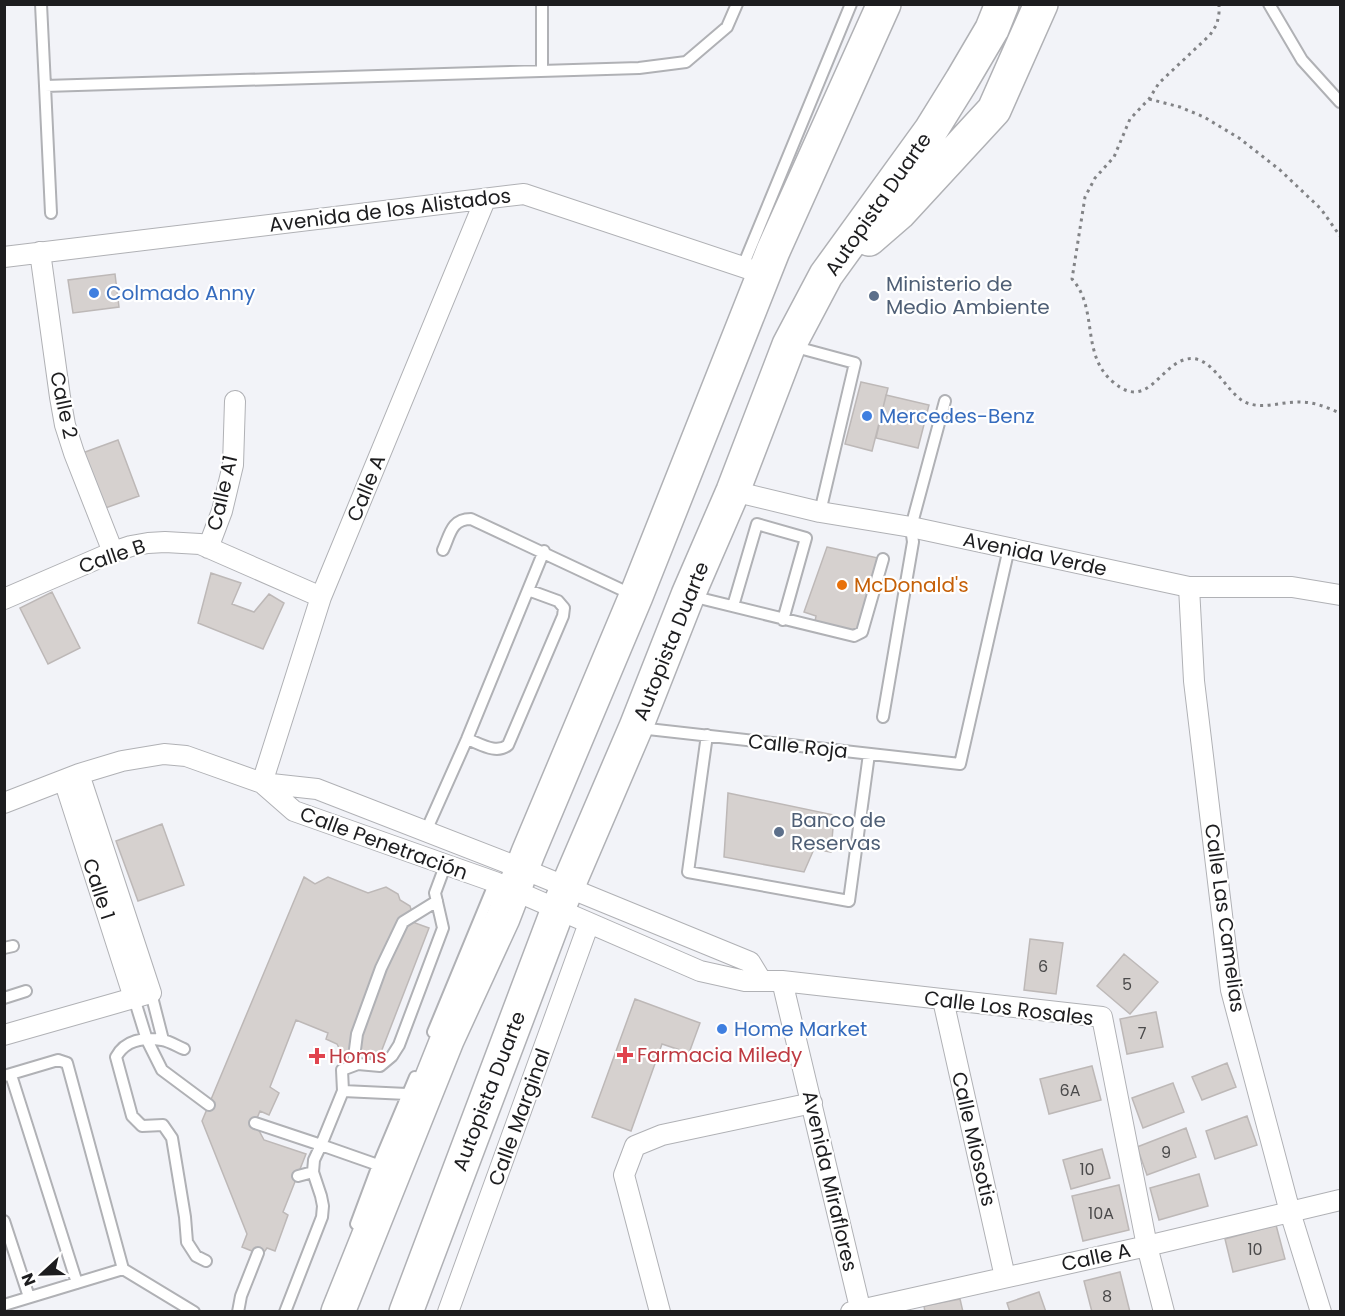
<svg xmlns="http://www.w3.org/2000/svg" width="1345" height="1316" viewBox="0 0 1345 1316" font-family="Poppins,sans-serif">
  <style>
    .building { fill: #d6d1cf; stroke: #bdb8b7; stroke-width: 1.5 }
    .lines { fill: none; stroke-linecap: round; stroke-linejoin: round }
    .service-casing { stroke: #b0b1b5; stroke-width: 14 }
    .minor-casing { stroke: #b0b1b5; stroke-width: 22 }
    .motorway-casing { stroke: #b0b1b5; stroke-width: 36 }
    .path { stroke: #828386; stroke-width: 3; stroke-dasharray: 3 4.5; stroke-linecap: butt }
    .service { stroke: #fff; stroke-width: 10 }
    .minor { stroke: #fff; stroke-width: 20 }
    .motorway { stroke: #fff; stroke-width: 33 }
    .shop-dot { fill: #3f7fe0; stroke: #fff; stroke-width: 2 }
    .service-dot { fill: #5c6f8a; stroke: #fff; stroke-width: 2 }
    .food-dot { fill: #e8710a; stroke: #fff; stroke-width: 2 }
    .health-dot { fill: #e0444e; stroke: #fff; stroke-width: 2 }
    .labels { text-anchor: middle; stroke-width: 4.5; stroke-linejoin: round; paint-order: stroke }
    .number-label { font-size: 16px; fill: #4b4a4b }
    .street-label { font-size: 20px; fill: #1d1d1f; stroke: #fff }
    .service-label { font-size: 20px; fill: #4e5e75; stroke: #fff; text-anchor: start }
    .shop-label { font-size: 20px; fill: #366cbe; stroke: #fff; text-anchor: start }
    .food-label { font-size: 20px; fill: #c56008; stroke: #fff; text-anchor: start }
    .health-label { font-size: 20px; fill: #be3a42; stroke: #fff; text-anchor: start }
  </style>
  <rect width="100%" height="100%" fill="#f2f3f8"/>
  <path class="building" d="M115,274L119,307L73,313L68,280Z
    M861,382L888,388L872,451L845,444Z
    M886,395L929,405L918,448L876,438Z
    M118,440L139,496L97,511L77,455Z
    M827,547L878,558L858,629L847,635L814,627L816,616L804,612Z
    M211,573L241,583L232,604L254,612L269,594L284,603L263,649L198,623Z
    M52,592L80,648L48,664L20,608Z
    M728,793L834,815L831,852L814,849L804,872L724,857Z
    M162,824L184,885L138,901L116,841Z
    M304,877L315,884L328,877L368,893L386,887L398,894L400,900L410,906L415,923L429,928L378,1060L361,1054L345,1060L337,1044L326,1039L328,1033L296,1020L270,1087L279,1093L269,1115L260,1111L255,1123L264,1140L306,1154L283,1212L288,1215L275,1251L267,1248L262,1255L242,1247L247,1234L202,1121Z
    M1030,939L1063,943L1056,994L1024,990Z
    M1124,954L1158,982L1130,1014L1097,986Z
    M635,999L700,1023L689,1053L662,1044L631,1131L592,1117Z
    M1156,1012L1163,1047L1127,1054L1120,1019Z
    M1227,1063L1236,1087L1202,1100L1192,1077Z
    M1092,1066L1101,1100L1049,1114L1040,1079Z
    M1173,1083L1184,1112L1143,1128L1132,1098Z
    M1247,1116L1257,1145L1215,1159L1206,1131Z
    M1186,1128L1196,1157L1147,1175L1137,1147Z
    M1102,1149L1110,1178L1071,1189L1063,1160Z
    M1199,1174L1208,1206L1159,1220L1150,1188Z
    M1119,1185L1129,1230L1083,1241L1072,1196Z
    M1276,1225L1285,1259L1233,1272L1225,1239Z
    M1120,1272L1130,1312H1092L1084,1281Z
    M1039,1292L1046,1312H1010L1007,1303Z
    M960,1299L963,1312H925L924,1306Z"/>
  <g class="lines">
    <g class="service-casing">
      <path id="service" d="M41,4L45,86L639,68L686,62L727,27L737,4
        M542,4V70
        M1269,4L1302,60L1340,102
        M45,86L51,213
        M743,266L851,4
        M792,346L855,363L820,512
        M443,550C450,535 451,519 471,519L633,595
        M691,596L854,636L862,632L883,559
        M733,606L757,524L806,538L783,620
        M883,717L913,542L911,527L945,401
        M639,728L960,764L1009,548
        M707,735L688,872L849,901L869,754
        M467,739C479,743 496,755 508,745L563,616L564,608L558,601L528,590
        M426,831L467,739L544,551
        M4,948L13,946
        M151,993L163,1040
        M4,998L26,991
        M134,998L147,1040L162,1070L209,1105
        M433,1032L495,882
        M184,1049C177,1046 169,1041 162,1040C144,1037 125,1040 116,1057L132,1116L142,1126L163,1125L172,1138L185,1217L187,1242L196,1256L206,1261
        M353,1065L357,1034L381,968L403,922L437,901
        M11,1075L77,1283
        M4,1076L58,1060L67,1063L123,1269
        M343,1091L342,1070L358,1064L380,1066L392,1056L399,1045L443,928L435,893L445,866
        M255,1123L321,1145L314,1160L313,1172
        M378,1165L321,1145L343,1091L407,1094
        M4,1221L29,1297
        M356,1224L378,1165L415,1077
        M4,1305L123,1269L194,1312
        M238,1312L241,1296L258,1253
        M285,1312L322,1217L323,1206L321,1196L313,1172L298,1176"/>
    </g>
    <g class="minor-casing">
      <path id="minor" d="M40,252L60,397L65,425L74,453L113,552
        M4,257L524,194L764,274
        M733,491L820,512L911,527L1189,587H1292L1340,595
        M208,548L222,511L233,465L235,401
        M1189,587L1194,681L1231,990L1290,1212L1321,1312
        M4,599L113,552L131,546L148,543L165,542L200,544L321,597
        M64,780L134,998
        M262,783L294,811L495,882L700,971L745,981H782L1102,1017L1147,1246L1164,1312
        M262,783L321,597L485,200
        M4,803L79,774L122,761L164,754L186,756L262,783L317,789L523,869L750,962L761,980
        M782,981L861,1312
        M943,1000L1005,1277
        M4,1035L151,993L79,774
        M448,1312L589,923
        M660,1312L624,1175L635,1146L662,1135L812,1103
        M851,1312L1147,1246L1340,1200"/>
    </g>
    <g class="motorway-casing">
      <path id="motorway" d="M869,239L899,213L994,110L1041,4
        M338,1312L447,1040L503,918L528,853L636,596L773,251L884,4
        M406,1312L558,909L636,727L688,595L733,491L789,345L826,275L931,130L962,80L992,29L1002,4"/>
    </g>
    <path class="path" d="M1219,4V13L1217,24L1210,35L1159,83L1149,99L1130,119L1114,157L1095,178L1085,197L1072,279C1099,309 1080,354 1113,382C1148,412 1159,365 1187,359C1211,354 1225,390 1243,401C1260,411 1282,401 1301,402C1315,402 1328,408 1340,413
      M1149,99L1180,107L1204,117L1239,138L1280,170L1321,209L1340,236"/>
    <use href="#service" class="service"/>
    <use href="#minor" class="minor"/>
    <use href="#motorway" class="motorway"/>
  </g>
  <g class="shop-dot">
    <circle cx="94" cy="293" r="6"/>
    <circle cx="867" cy="416" r="6"/>
    <circle cx="722" cy="1029" r="6"/>
  </g>
  <g class="service-dot">
    <circle cx="874" cy="296" r="6"/>
    <circle cx="779" cy="832" r="6"/>
  </g>
  <circle class="food-dot" cx="842" cy="585" r="6"/>
  <g class="health-dot">
    <path d="M622 1046h6v6h6v6h-6v6h-6v-6h-6v-6h6z"/>
    <path d="M314 1047h6v6h6v6h-6v6h-6v-6h-6v-6h6z"/>
  </g>
  <g class="labels">
    <g class="number-label">
      <text x="1043" y="972">6</text>
      <text x="1127" y="990">5</text>
      <text x="1142" y="1039">7</text>
      <text x="1070" y="1096">6A</text>
      <text x="1166" y="1158">9</text>
      <text x="1087" y="1175">10</text>
      <text x="1101" y="1219">10A</text>
      <text x="1255" y="1255">10</text>
      <text x="1107" y="1302">8</text>
    </g>
    <g class="street-label">
      <text transform="translate(878 204) rotate(-55)" y="7">Autopista Duarte</text>
      <text transform="translate(390 210) rotate(-7)" y="7">Avenida de los Alistados</text>
      <text transform="translate(64 405) rotate(78)" y="7">Calle 2</text>
      <text transform="translate(366 488) rotate(-68)" y="7">Calle A</text>
      <text transform="translate(222 493) rotate(-77)" y="7">Calle A1</text>
      <text transform="translate(1035 554) rotate(12)" y="7">Avenida Verde</text>
      <text transform="translate(112 556) rotate(-19)" y="7">Calle B</text>
      <text transform="translate(671 641) rotate(-68)" y="7">Autopista Duarte</text>
      <text transform="translate(798 746) rotate(6)" y="7">Calle Roja</text>
      <text transform="translate(384 843) rotate(20)" y="7">Calle Penetración</text>
      <text transform="translate(99 889) rotate(72)" y="7">Calle 1</text>
      <text transform="translate(1225 918) rotate(82)" y="7">Calle Las Camelias</text>
      <text transform="translate(1009 1008) rotate(7)" y="7">Calle Los Rosales</text>
      <text transform="translate(489 1091) rotate(-69)" y="7">Autopista Duarte</text>
      <text transform="translate(519 1117) rotate(-70)" y="7">Calle Marginal</text>
      <text transform="translate(974 1139) rotate(77)" y="7">Calle Miosotis</text>
      <text transform="translate(830 1181) rotate(77)" y="7">Avenida Miraflores</text>
      <text transform="translate(1096 1257) rotate(-12)" y="7">Calle A</text>
    </g>
    <g class="service-label">
      <text x="886" y="291">Ministerio de<tspan x="886" dy="23">Medio Ambiente</tspan></text>
      <text x="791" y="827">Banco de<tspan x="791" dy="23">Reservas</tspan></text>
    </g>
    <g class="shop-label">
      <text x="106" y="300">Colmado Anny</text>
      <text x="879" y="423">Mercedes-Benz</text>
      <text x="734" y="1036">Home Market</text>
    </g>
    <g class="food-label">
      <text x="854" y="592">McDonald's</text>
    </g>
    <g class="health-label">
      <text x="637" y="1062">Farmacia Miledy</text>
      <text x="329" y="1063">Homs</text>
    </g>
  </g>
  <rect width="1345" height="1316" fill="none" stroke="#1d1d1f" stroke-width="12"/>
  <g transform="translate(42 1274) rotate(248)" stroke="#ffffff" stroke-width="4.5" paint-order="stroke">
  <path d="M0-4.5L10 22L0 15L-10 22Z" fill="#1d1d1f"/>
  <text y="-9" font-size="16" font-weight="bold" text-anchor="middle" fill="#1d1d1f">N</text>
  </g>
</svg>
